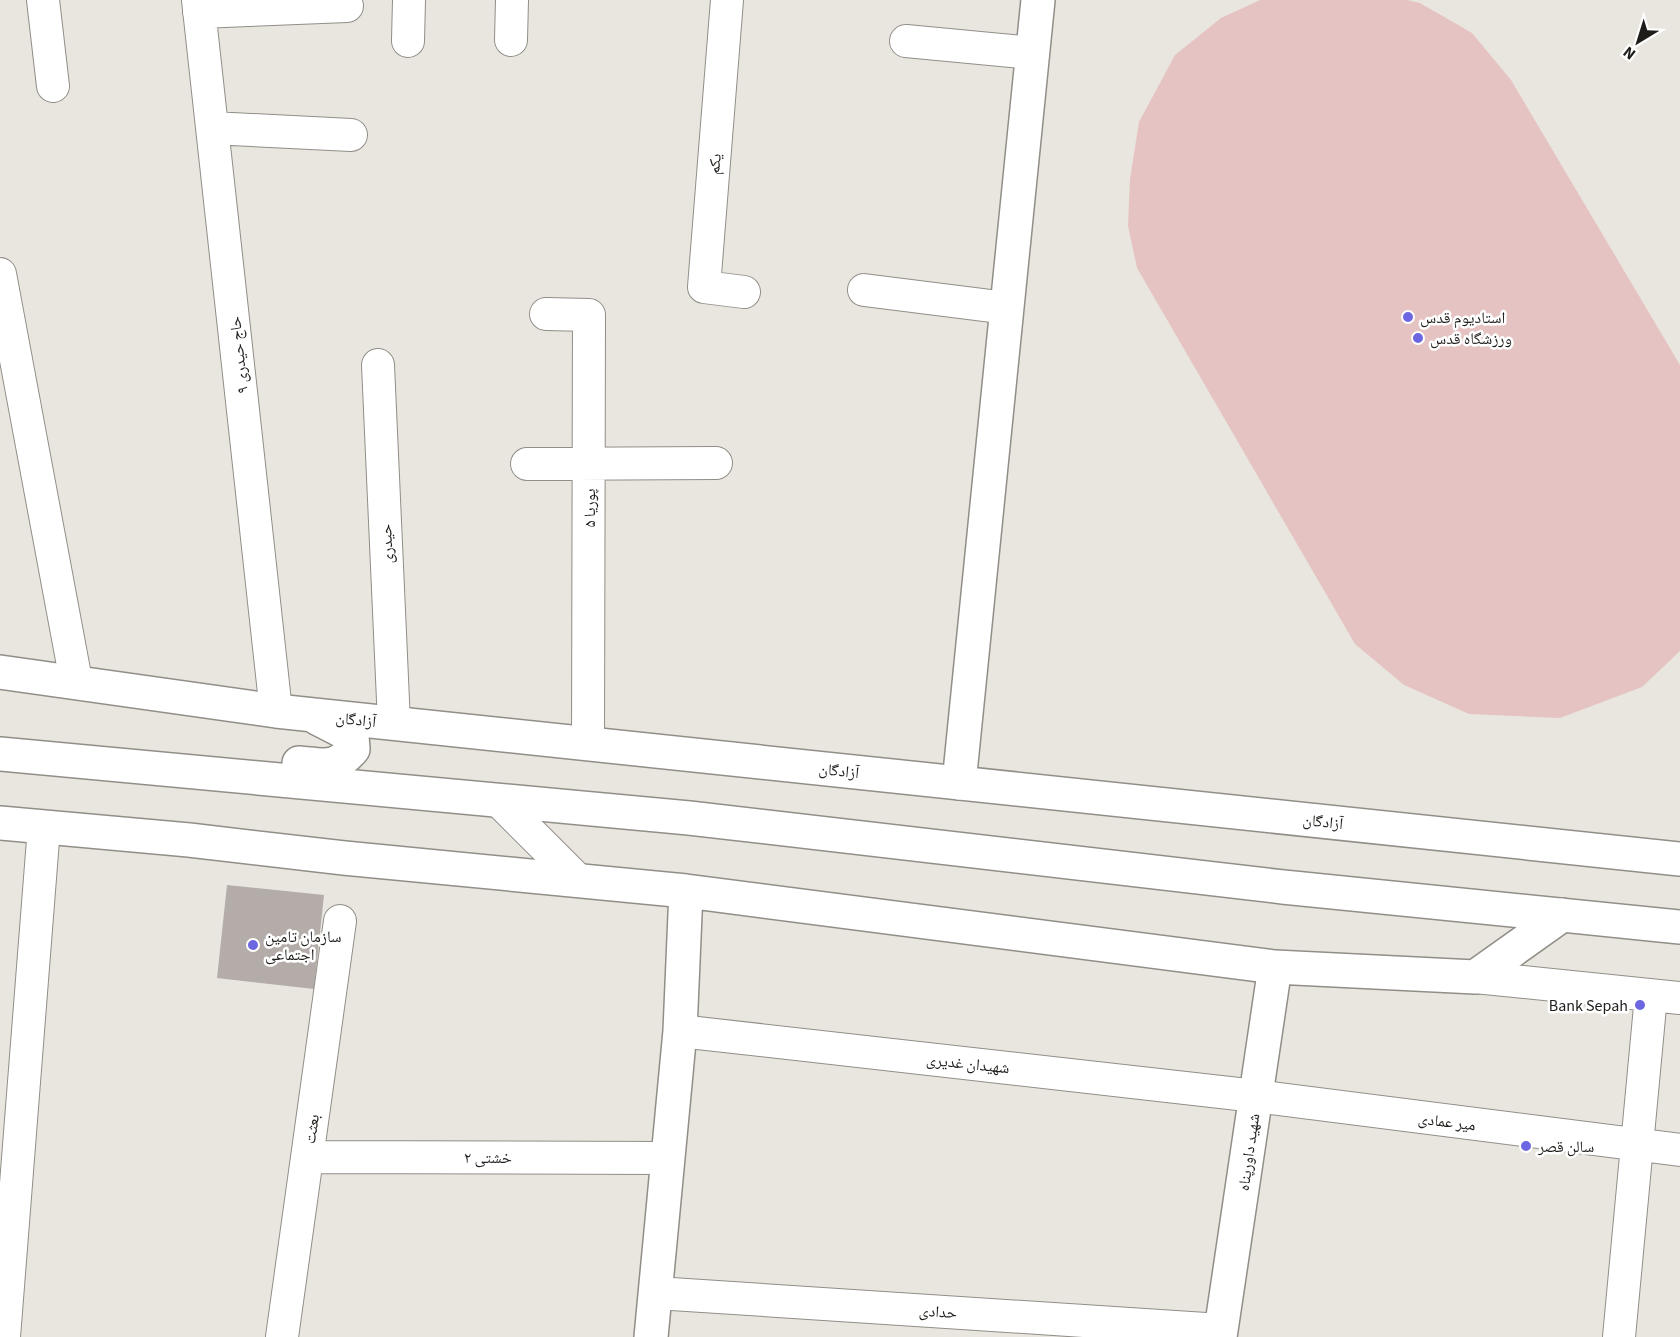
<svg xmlns="http://www.w3.org/2000/svg" width="1680" height="1337" viewBox="0 0 1680 1337" font-family="'Source Sans 3','Noto Naskh Arabic',sans-serif">
  <style>
    .green { fill: #e5c3c2 }
    .building { fill: #b3aca8 }
    .lines { fill: none; stroke-linecap: round; stroke-linejoin: round }
    .street-casing { stroke: #918e88; stroke-width: 34 }
    .secondary-casing { stroke: #918e88; stroke-width: 36 }
    .primary-casing { stroke: #918e88; stroke-width: 36 }
    .street { stroke: #fff; stroke-width: 32 }
    .secondary { stroke: #fff; stroke-width: 33 }
    .primary { stroke: #fff; stroke-width: 33 }
    .poi-dot { fill: #6c67e1; stroke: #fff; stroke-width: 2 }
    .labels { text-anchor: middle; stroke-width: 5; stroke-linejoin: round; paint-order: stroke }
    .street-label { font-size: 16px; fill: #1e1d1a; stroke: #fff }
    .poi-label { font-size: 16px; fill: #1e1d1a; stroke: #fff; text-anchor: start }
  </style>
  <rect width="100%" height="100%" fill="#e9e6df"/>
  <path class="green" d="M1260,0H1407L1420,3L1472,33L1511,80L1680,365V651L1642,687L1560,718L1469,714L1404,685L1355,644L1137,268L1128,226L1130,179L1139,122L1175,55L1221,18Z"/>
  <path class="building" d="M227,885L324,895L314,989L217,978Z"/>
  <g class="lines">
    <g class="street-casing">
      <path id="street" d="M43,0L53,86
        M198,0L276,711
        M727,0L704,287L744,292
        M199,12L347,6
        M511,40L512,0
        M408,41L409,0
        M906,41L1033,53
        M212,128L351,135
        M0,274L76,681
        M864,290L1007,308
        M546,314L589,315L588,744
        M378,365L394,723
        M527,464L716,463
        M498,800L579,881
        M1475,977L1680,998
        M680,1031L1256,1096L1680,1150
        M307,1157L668,1158
        M656,1293L1221,1330
        M4,1337L44,827
        M282,1337L340,921
        M1619,1337L1651,996"/>
    </g>
    <g class="secondary-casing">
      <path id="secondary" d="M959,783L1038,0
        M0,823L189,840L344,858L686,891L1275,967L1475,977L1562,915
        M651,1337L680,1031L686,891
        M1220,1337L1275,967"/>
    </g>
    <g class="primary-casing">
      <path id="primary" d="M0,672L276,711L1680,859
        M0,754L689,818L1283,887L1680,927
        M299,763C324,765 336,770 353,749L352,736L317,718"/>
    </g>
    <use href="#street" class="street"/>
    <use href="#secondary" class="secondary"/>
    <use href="#primary" class="primary"/>
  </g>
  <g class="poi-dot">
    <circle cx="1408" cy="317" r="6"/>
    <circle cx="1418" cy="338" r="6"/>
    <circle cx="253" cy="945" r="6"/>
    <circle cx="1640" cy="1005" r="6"/>
    <circle cx="1526" cy="1146" r="6"/>
  </g>
  <g class="labels">
    <g class="street-label">
      <text transform="translate(714 164) rotate(-85)" y="6">یکم</text>
      <text transform="translate(238 355) rotate(-96)" y="6">حاج حیدری ۹</text>
      <text transform="translate(589 508) rotate(-90)" y="6">پوریا ۵</text>
      <text transform="translate(386 544) rotate(-93)" y="6">حیدری</text>
      <text transform="translate(356 719) rotate(6)" y="6">آزادگان</text>
      <text transform="translate(839 770) rotate(6)" y="6">آزادگان</text>
      <text transform="translate(1323 821) rotate(6)" y="6">آزادگان</text>
      <text transform="translate(968 1063) rotate(6)" y="6">شهیدان غدیری</text>
      <text transform="translate(1447 1121) rotate(7)" y="6">میر عمادی</text>
      <text transform="translate(311 1129) rotate(-82)" y="6">بعثت</text>
      <text transform="translate(1248 1152) rotate(-82)" y="6">شهید داورپناه</text>
      <text x="488" y="1163">خشتی ۲</text>
      <text transform="translate(938 1311) rotate(4)" y="6">حدادی</text>
    </g>
    <g class="poi-label">
      <text x="1420" y="323">استادیوم قدس</text>
      <text x="1430" y="344">ورزشگاه قدس</text>
      <text x="265" y="942">سازمان تامین<tspan x="265" dy="18">اجتماعی</tspan></text>
      <text x="1628" y="1011" text-anchor="end">Bank Sepah</text>
      <text x="1538" y="1152">سالن قصر</text>
    </g>
  </g>
  <g transform="translate(1638 42) rotate(218)" stroke="#ffffff" stroke-width="4.5" paint-order="stroke">
  <path d="M0-4.5L10 22L0 15L-10 22Z" fill="#1e1d1a"/>
  <text y="-9" font-size="16" font-weight="bold" text-anchor="middle" fill="#1e1d1a">N</text>
  </g>
</svg>
